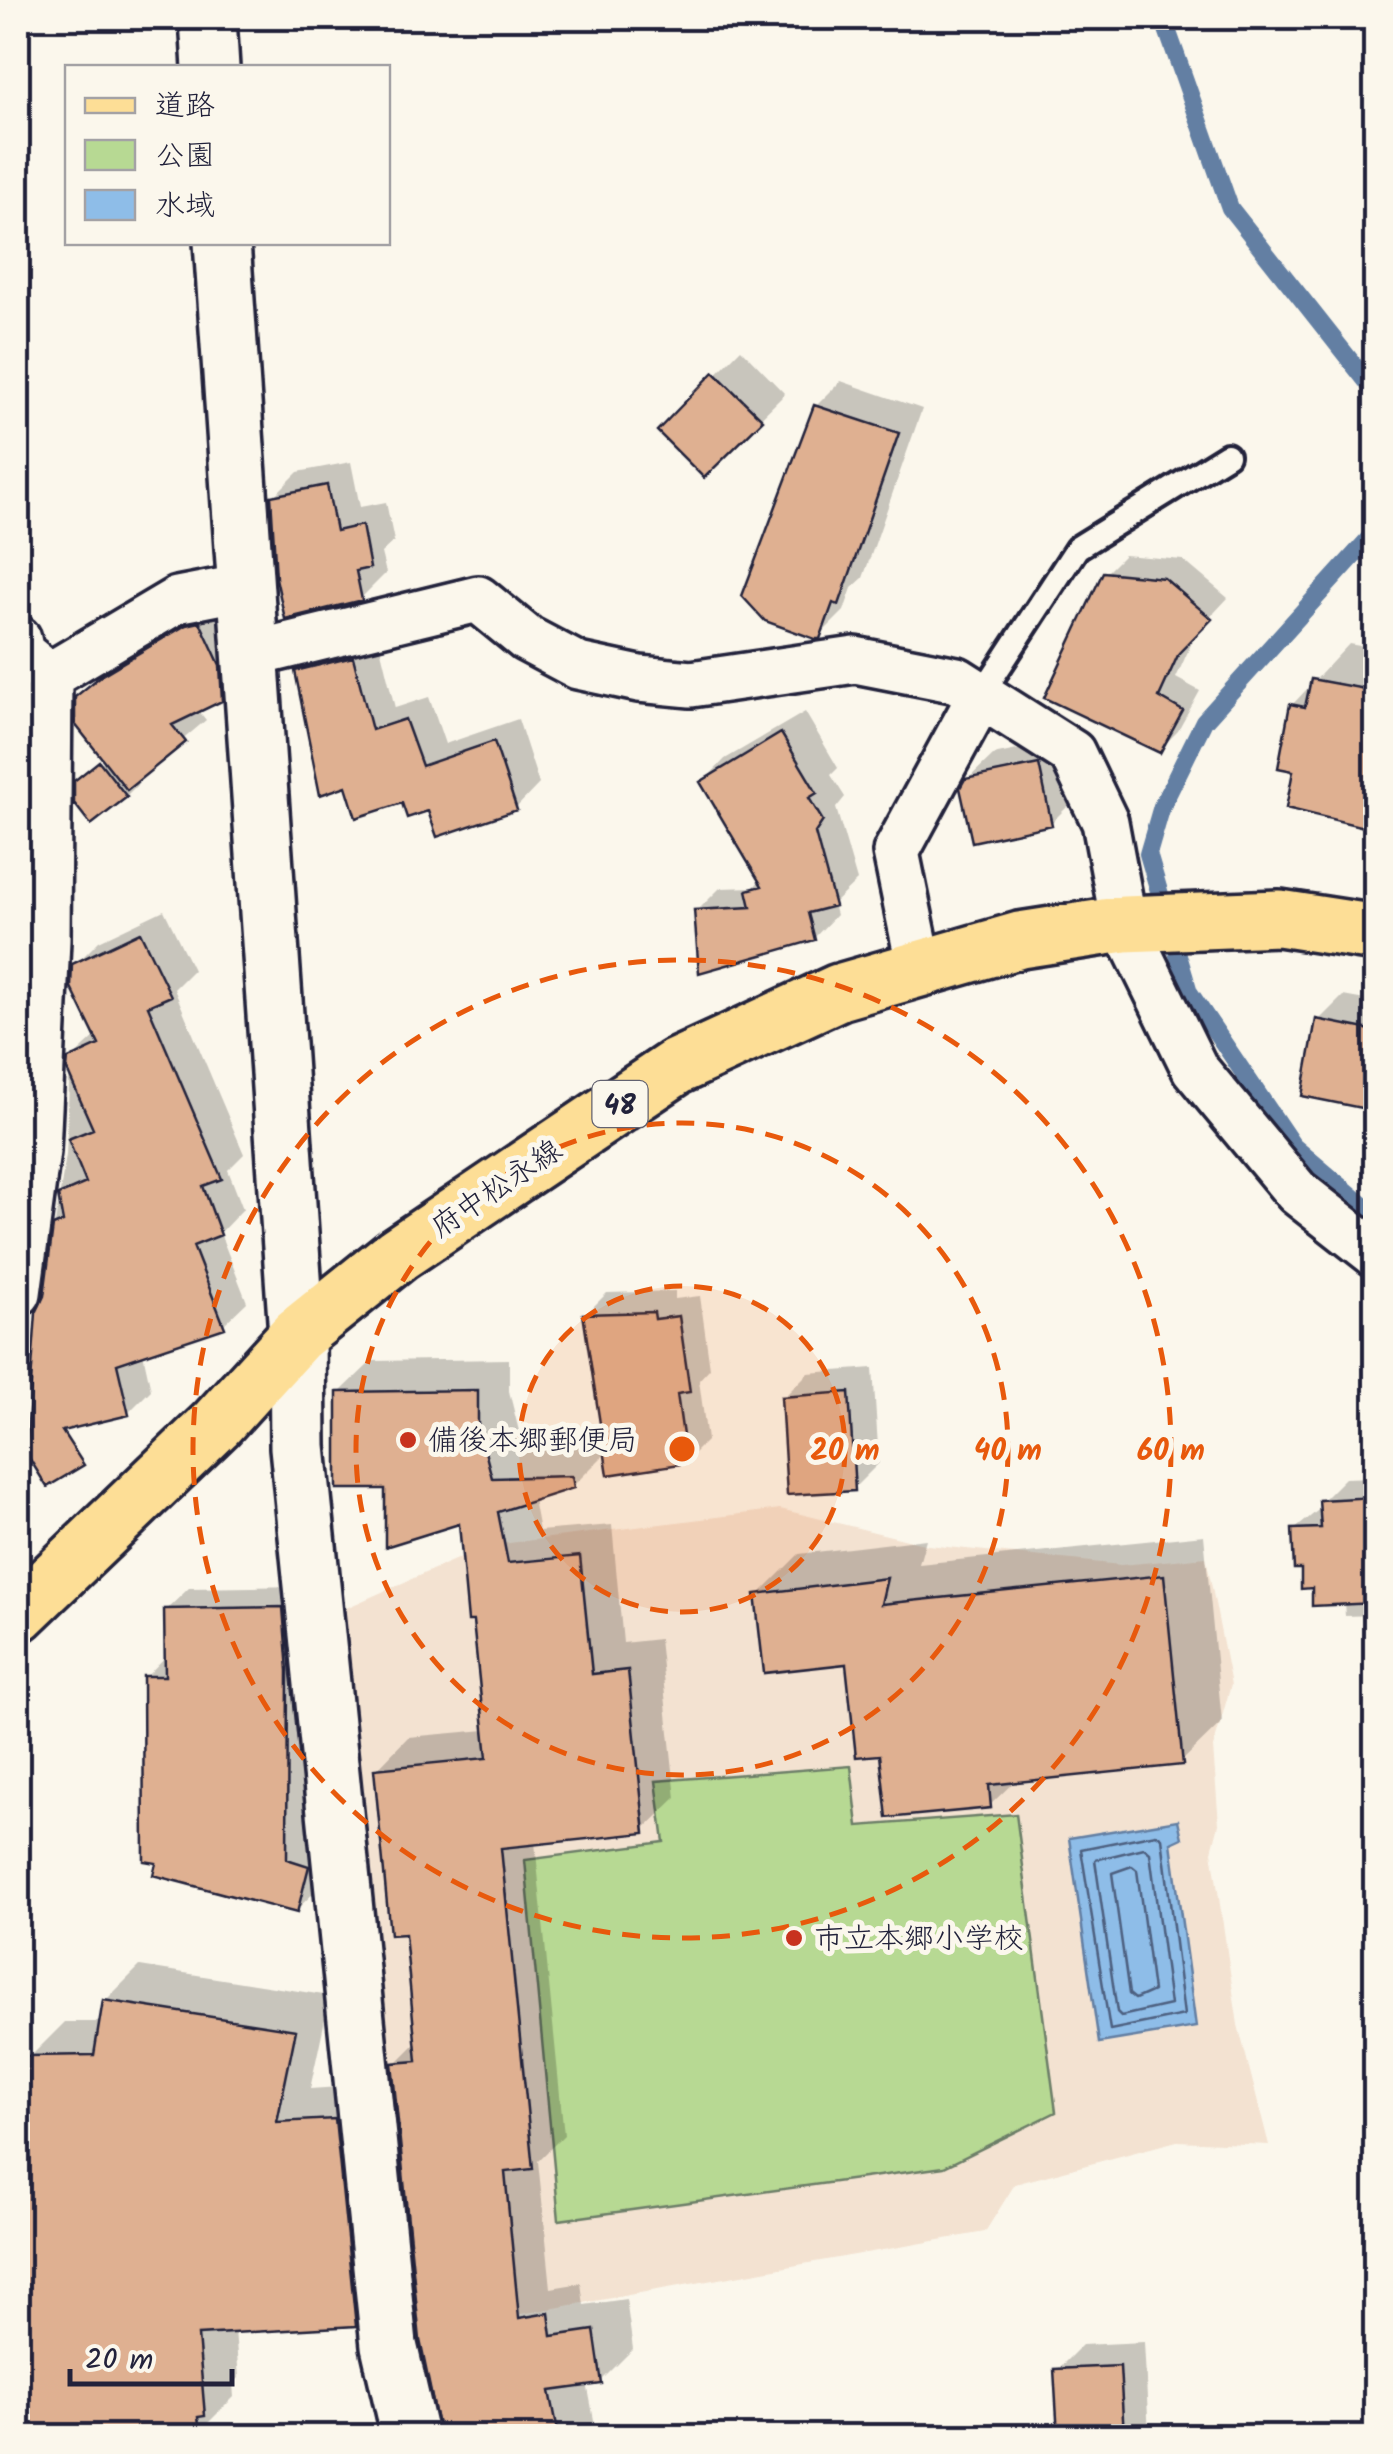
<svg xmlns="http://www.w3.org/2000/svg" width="1393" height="2454" viewBox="0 0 1393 2454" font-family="Kalam,'Klee One',sans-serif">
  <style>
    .built { fill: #f3e2d1 }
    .green { fill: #b7d993; stroke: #6c7e67; stroke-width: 2.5 }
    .water { fill: #8ebde8; stroke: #637fa3; stroke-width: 2.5 }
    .shadow { fill: #0003 }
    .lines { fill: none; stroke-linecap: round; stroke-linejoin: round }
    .shore { stroke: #4d6080; stroke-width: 2.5 }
    .stream { stroke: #637fa3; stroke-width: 18 }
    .building { fill: #dfb091; stroke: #22223b; stroke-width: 2.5 }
    .service-casing { stroke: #22223b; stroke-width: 30 }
    .minor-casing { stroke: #22223b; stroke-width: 52 }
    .tertiary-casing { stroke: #22223b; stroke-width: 62 }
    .primary-casing { stroke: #22223b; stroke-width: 62 }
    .service { stroke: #fbf7ec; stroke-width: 22 }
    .minor { stroke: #fbf7ec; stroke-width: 45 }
    .tertiary { stroke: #fbf7ec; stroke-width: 55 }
    .primary { stroke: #fdde96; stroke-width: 55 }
    .ring { fill: none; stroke: #e8590c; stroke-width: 5; stroke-dasharray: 18 12 }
    .poi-dot { fill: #c8321e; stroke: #fbf7ec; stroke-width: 4 }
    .labels { text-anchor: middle; stroke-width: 10; stroke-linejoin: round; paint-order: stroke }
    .shield { fill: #fbf7ec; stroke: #636270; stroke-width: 2.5 }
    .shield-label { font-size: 28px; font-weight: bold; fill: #22223b }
    .street-label { font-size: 30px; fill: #22223b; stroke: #fbf7ec }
    .poi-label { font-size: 30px; fill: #22223b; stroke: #fbf7ec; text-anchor: start }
    .centre { fill: #e8590c; stroke: #fbf7ec; stroke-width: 5 }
    .ring-label { font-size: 30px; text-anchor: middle; font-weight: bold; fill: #e8590c; stroke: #fbf7ec; stroke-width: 10; stroke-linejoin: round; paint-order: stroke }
  </style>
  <rect width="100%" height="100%" fill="#fbf7ec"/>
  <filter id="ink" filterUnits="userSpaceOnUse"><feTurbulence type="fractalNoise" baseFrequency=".01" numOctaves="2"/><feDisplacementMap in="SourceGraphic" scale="20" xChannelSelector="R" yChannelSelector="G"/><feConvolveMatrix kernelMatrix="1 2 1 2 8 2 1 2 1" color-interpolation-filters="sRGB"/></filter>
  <g filter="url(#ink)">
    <path class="built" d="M780,1509L928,1545L1121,1565L1206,1557L1231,1685L1213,1748L1219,1824L1212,1851L1238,2025L1269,2145L1177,2141L1015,2184L985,2232L408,2334L328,1616L486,1546Z"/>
    <path class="green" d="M851,1766L858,1826L1016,1814L1056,2112L944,2167L559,2220L525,1860L664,1842L656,1781Z"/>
    <path class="water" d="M1178,1820L1182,1838L1171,1843L1196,2027L1099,2043L1069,1838Z"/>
    <path class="shadow" d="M741,349L785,394L704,474L660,431Z
      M841,381L922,409L863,578L852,588L844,611L819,636L816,406Z
      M351,462L360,507L386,502L394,541L381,553L386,573L361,598L273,497L298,472Z
      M1124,555L1183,560L1228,598L1197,631L1176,678L1200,691L1178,731L1159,750L1105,574Z
      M222,602L242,678L221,699L198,710L206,720L135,780L138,784L126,796L86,775L110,756L78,698L126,654L210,604Z
      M377,634L395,708L429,697L445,744L518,719L539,784L516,808H429L348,783L298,672L322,648Z
      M1349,644L1376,649V827L1296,769L1292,705Z
      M805,712L838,768L831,775L845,797L836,808L857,881L833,904L836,915L814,938L697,911L720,888L754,887L761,879L703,782L725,759Z
      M1064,740L1076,798L1051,823L967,780L993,755Z
      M18,878L21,948L18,951Z
      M164,910L193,970L174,989L244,1154L228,1170L243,1209L220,1233L247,1302L223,1325L143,1353L151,1390L128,1413L37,1336L66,1155L70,1060L97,1035L75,965L99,941Z
      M1343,996L1376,1002V1108L1318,1021Z
      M675,1291V1299L700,1296L710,1368L699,1380L707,1440L686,1461L607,1452L573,1486L533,1499L539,1531L612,1525L623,1643L659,1639L676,1798L643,1830L535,1842L564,2135L538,2161L551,2288L581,2283L584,2305L626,2299L633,2349L601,2381L587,2383L597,2436H442L422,2340L395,2064L418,2041L407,1931L376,1770L408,1737L486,1730L462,1521L387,1486L339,1393L372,1361L509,1359V1391L523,1447L606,1445L586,1314L607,1293Z
      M873,1368L879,1463L854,1488L783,1398L808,1373Z
      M1376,1477V1615L1345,1616L1344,1602L1314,1586L1294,1530L1322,1507V1501L1345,1478Z
      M1204,1535L1222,1722L1181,1762L1016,1780L990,1805L883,1752L848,1661L758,1595L799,1554L926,1539L919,1564Z
      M304,1586L309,1647V1837L330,1842L319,1888L296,1910L159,1861L146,1677L167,1655L166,1610L189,1588Z
      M140,1966L330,1996L310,2089L369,2085L390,2288L355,2323L235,2330L239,2378L233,2384L234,2397L199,2432L180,2436H18V2088L30,2087V2057L65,2022H102L105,2001Z
      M1144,2342L1149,2436H1061L1057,2370L1082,2345Z"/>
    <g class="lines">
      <path class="shore" d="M1156,1834L1162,1838L1184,2015L1110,2030L1081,1849Z
        M1144,1848L1150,1853L1170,2005L1121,2016L1117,2012L1095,1860Z
        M1132,1866L1137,1870L1153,1991L1135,1999L1129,1994L1112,1873Z"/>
      <path class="stream" d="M1163,18L1230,208L1376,393
        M1376,531L1204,721L1162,806L1148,854L1189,992L1293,1146L1376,1216"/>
    </g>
    <path class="building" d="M714,372L763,420L704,478L657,431Z
      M814,405L899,433L839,605L833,603L820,639H815L765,621L742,596Z
      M327,485L336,531L362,525L370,568L356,571L362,600L285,619L276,578L271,496Z
      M1103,572L1164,578L1212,619L1179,653L1159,697L1183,711L1160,753L1044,698Z
      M200,622L220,665L222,701L172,725L186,742L127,790L75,724V697L102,675L186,625Z
      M353,657L372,730L405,719L422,766L494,741L517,810L437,837L428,811L407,818L402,803L356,818L346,786L320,795L295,671Z
      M1311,679L1376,691V830L1286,808L1293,771L1278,768L1290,704L1305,707Z
      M781,733L817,793L809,798L823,821L815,833L835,906L808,913L815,940L699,973L694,910L751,907L747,890L762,886L700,782Z
      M99,761L127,797L91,825L74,803V781Z
      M1039,764L1052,825L972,842L960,788L965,779Z
      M140,932L171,996L148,1006L222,1179L203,1186L221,1235L193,1246L225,1328L117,1364L129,1415L62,1431L84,1465L47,1487L26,1453L36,1313L44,1296L53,1226L63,1222L58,1195L86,1183L68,1139L93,1129L67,1070L68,1059L99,1045L71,987L72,964Z
      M1316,1019L1376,1031V1111L1302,1096Z
      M654,1312L655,1319L679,1316L690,1392L677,1394L687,1463L608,1475L583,1314Z
      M478,1390V1424L492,1478L572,1476L574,1488L498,1512L508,1563L580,1556L592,1674L628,1670L645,1833L501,1848L533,2169L505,2172L519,2318L549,2313L552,2336L594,2330L602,2384L550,2391L559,2436H440L420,2340L392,2063L417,2061L405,1934L390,1935L374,1769L487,1758L473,1621H468L459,1524L385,1547V1489H337V1392Z
      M849,1392L855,1491L787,1495L781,1397Z
      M1376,1497V1603L1312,1606V1588L1301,1589V1569H1294L1292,1529L1321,1528L1319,1500Z
      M1164,1575L1183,1765L989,1785L991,1808L887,1818L880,1755L856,1757L846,1664L764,1673L755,1594L887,1578L881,1604Z
      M283,1607L288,1671L287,1859L309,1866L297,1913L153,1875L156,1863L144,1861L143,1676H165L164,1609Z
      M103,2000L296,2030L277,2122L335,2119L356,2326L198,2335L205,2416L198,2417L200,2434L18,2436V2120L28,2119L27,2056L94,2055Z
      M1120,2366L1124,2436H1058L1054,2369Z"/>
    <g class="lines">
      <g class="service-casing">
        <path id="service" d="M981,695L1077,548L1227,455"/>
      </g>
      <g class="minor-casing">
        <path id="minor" d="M18,639L21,653L49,676L177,600L244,587
          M249,655L478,599L527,639L578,666L639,679L691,684L855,660L957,680L1072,753L1105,822L1124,924L1195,1069L1297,1192L1376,1254
          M920,969L896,852L981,695
          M18,1293L37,1151L47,940L49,676"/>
      </g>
      <g class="tertiary-casing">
        <path id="tertiary" d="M208,18L211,68
          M222,242L297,1335L298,1447L389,2345L410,2436"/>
      </g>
      <g class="primary-casing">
        <path id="primary" d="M18,1614L216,1424L297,1335L398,1254L676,1067L839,992L1020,940L1124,924L1279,918L1376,933"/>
      </g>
      <use href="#service" class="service"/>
      <use href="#minor" class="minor"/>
      <use href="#tertiary" class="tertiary"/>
      <use href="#primary" class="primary"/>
    </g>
  </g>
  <circle cx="682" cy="1449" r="163" fill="#e8590c" fill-opacity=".12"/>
  <g class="ring">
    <circle cx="682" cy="1449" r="163"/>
    <circle cx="682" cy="1449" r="326"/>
    <circle cx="682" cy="1449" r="489"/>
  </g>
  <g class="poi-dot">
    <circle cx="408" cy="1440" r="10"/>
    <circle cx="794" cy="1938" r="10"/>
  </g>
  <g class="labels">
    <rect class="shield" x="592.5" y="1081" width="55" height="46" rx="8"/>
    <g class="shield-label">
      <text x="620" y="1114">48</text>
    </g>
    <g class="street-label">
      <text transform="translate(496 1188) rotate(-34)" y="10">府中松永線</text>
    </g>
    <g class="poi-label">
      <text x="428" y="1450">備後本郷郵便局</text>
      <text x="814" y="1948">市立本郷小学校</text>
    </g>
  </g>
  <circle cx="682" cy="1449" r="15" class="centre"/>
  <g class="ring-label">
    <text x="845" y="1460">20 m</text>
    <text x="1008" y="1460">40 m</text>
    <text x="1171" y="1460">60 m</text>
  </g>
  <rect width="1393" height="2454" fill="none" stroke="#fbf7ec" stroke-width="60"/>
  <rect x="30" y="30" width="1333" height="2394" fill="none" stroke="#22223b" stroke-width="4" filter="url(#ink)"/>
  <rect x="65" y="65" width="325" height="180" fill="#fbf7ec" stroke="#a4a2a5" stroke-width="2.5"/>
  <rect x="85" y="98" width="50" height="15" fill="#fdde96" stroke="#a4a2a5" stroke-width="2.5"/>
  <text x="155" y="115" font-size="30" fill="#22223b">道路</text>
  <rect x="85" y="140" width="50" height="30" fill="#b7d993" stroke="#a4a2a5" stroke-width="2.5"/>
  <text x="155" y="165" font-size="30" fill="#22223b">公園</text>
  <rect x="85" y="190" width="50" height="30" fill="#8ebde8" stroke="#a4a2a5" stroke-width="2.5"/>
  <text x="155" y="215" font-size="30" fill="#22223b">水域</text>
  <path d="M70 2369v15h162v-15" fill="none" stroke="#22223b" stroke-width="5"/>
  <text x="85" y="2369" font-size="30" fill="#22223b" stroke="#fbf7ec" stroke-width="8" paint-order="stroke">20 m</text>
</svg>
